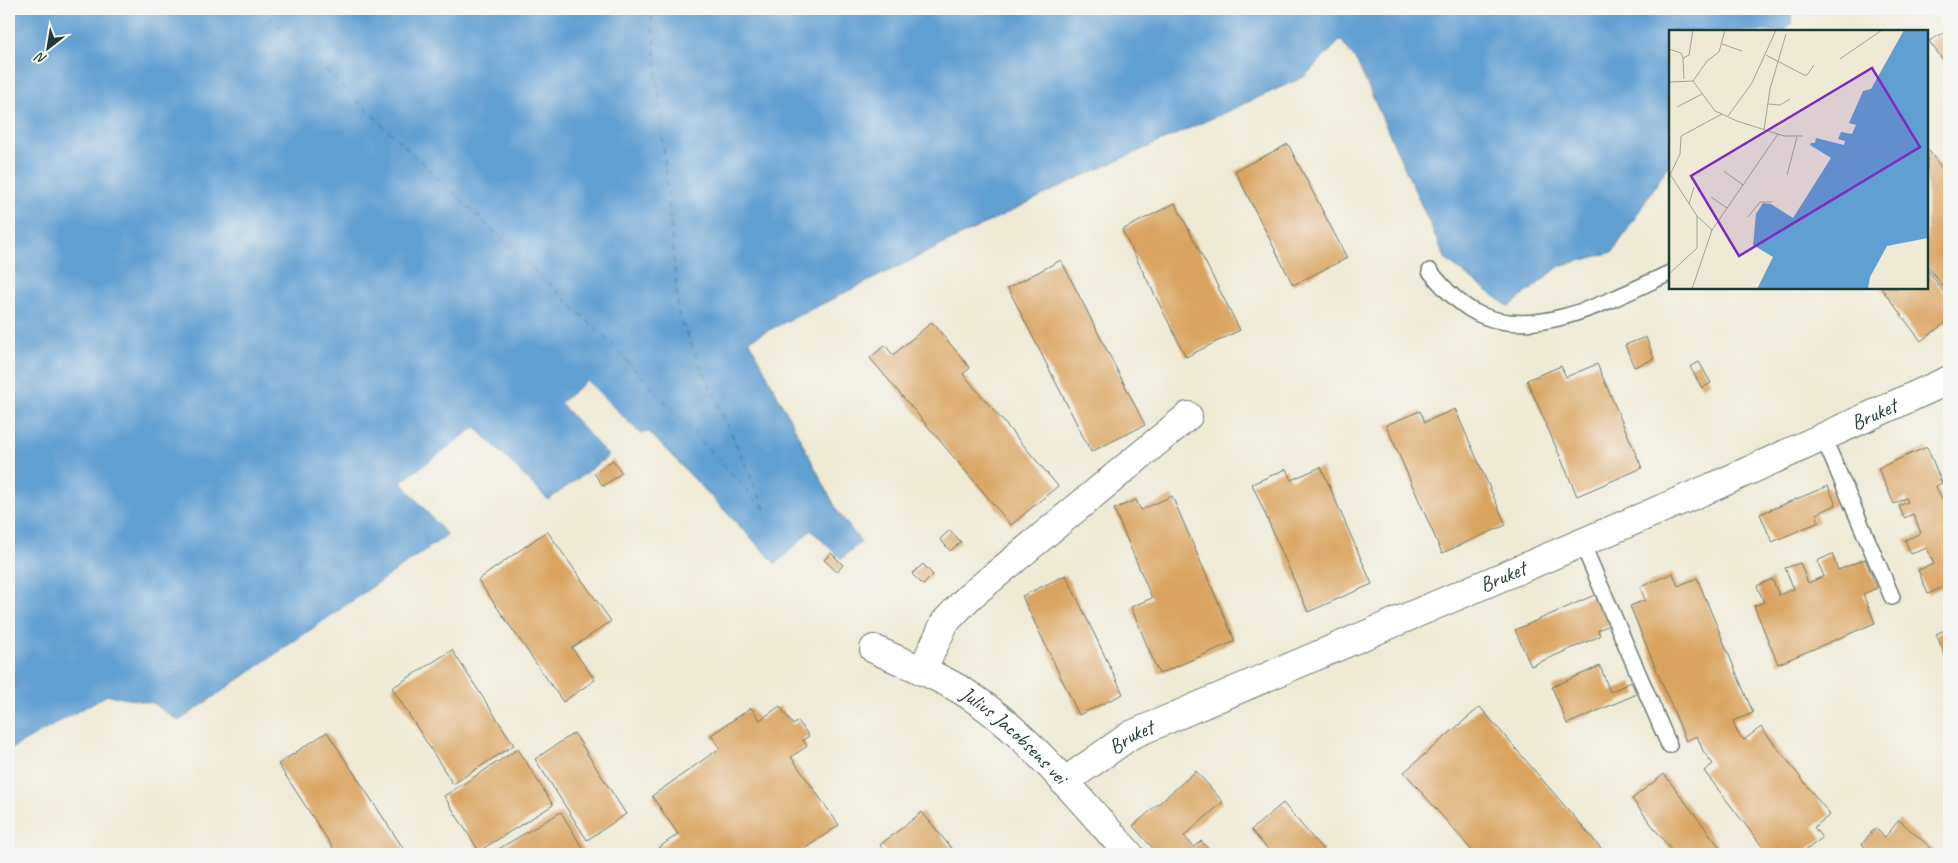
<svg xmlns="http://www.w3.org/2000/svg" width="1958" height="863" viewBox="0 0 1958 863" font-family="Caveat,sans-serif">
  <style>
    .water { fill: #609fd2; stroke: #406e83 }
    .pier { fill: #efead5 }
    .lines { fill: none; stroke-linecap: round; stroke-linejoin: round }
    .ferry { stroke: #325a63; stroke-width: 1; stroke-dasharray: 6 5; stroke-linecap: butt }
    .building { fill: #daa460 }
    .service-casing { stroke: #687a6c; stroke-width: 18 }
    .minor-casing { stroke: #687a6c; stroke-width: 30 }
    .service { stroke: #fff; stroke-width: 15 }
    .minor { stroke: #fff; stroke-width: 28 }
    .labels { text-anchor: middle; stroke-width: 5; stroke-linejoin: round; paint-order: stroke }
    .street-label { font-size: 21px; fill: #1f3d34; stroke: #f6f6f2 }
    .inset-river { fill: none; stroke: #609fd2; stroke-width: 2.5 }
    .inset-road { fill: none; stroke: #9ca595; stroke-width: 1 }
    .view { fill: #7b2cbf; fill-opacity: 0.15; stroke: #7b2cbf; stroke-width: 2.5 }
    .inset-edge { fill: none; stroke: #1f3d34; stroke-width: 2.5 }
  </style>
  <rect width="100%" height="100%" fill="#f6f6f2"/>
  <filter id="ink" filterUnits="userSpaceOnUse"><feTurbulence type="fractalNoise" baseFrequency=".02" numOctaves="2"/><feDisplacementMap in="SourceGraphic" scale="10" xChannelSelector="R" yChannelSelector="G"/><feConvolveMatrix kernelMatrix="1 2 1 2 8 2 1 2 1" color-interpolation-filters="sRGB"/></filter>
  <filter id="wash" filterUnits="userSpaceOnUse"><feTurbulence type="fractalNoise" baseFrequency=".0096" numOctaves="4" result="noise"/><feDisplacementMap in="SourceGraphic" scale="20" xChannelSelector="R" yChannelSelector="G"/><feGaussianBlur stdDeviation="1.12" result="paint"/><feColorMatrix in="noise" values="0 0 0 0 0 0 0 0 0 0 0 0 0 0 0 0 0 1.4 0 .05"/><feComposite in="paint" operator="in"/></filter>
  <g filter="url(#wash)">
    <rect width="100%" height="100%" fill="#efead5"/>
    <path class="water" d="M9,9H1792L1791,24L1784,31H1670V163L1613,252L1560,266L1509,307L1446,260L1357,62L1341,40L1304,77L1072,181L749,340L838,512L861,542L841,559L811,530L776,564L649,432L640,434L587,381L561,403L609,456L548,500L475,427L401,482L447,535L179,721L152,703L107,695L9,750Z"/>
    <path class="pier" d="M587,381L640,434L638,436L587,384L565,403L611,455L609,456L561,403Z"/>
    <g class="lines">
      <path class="ferry" d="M261,9L611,343L766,511L679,317L651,9"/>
    </g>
    <g id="blocks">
      <path class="building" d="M1949,30V68L1929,41Z
        M1288,144L1347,258L1293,285L1235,171Z
        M1927,148L1949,178V295L1927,265Z
        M1175,203L1240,330L1186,357L1122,230Z
        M1061,260L1145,425L1091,452L1008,288Z
        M1927,269L1949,299V320L1921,341L1881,288H1927Z
        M932,322L970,368L963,374L1058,486L1011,525L870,358L885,345L893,355Z
        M1646,337L1654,359L1634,367L1625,345Z
        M1699,362L1711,383L1702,388L1690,367Z
        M1597,364L1642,468L1577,496L1527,380L1561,366L1566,377Z
        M1455,409L1506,525L1442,553L1386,425L1420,411L1425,422Z
        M1927,447L1942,483L1936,486L1942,499L1949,496V601L1943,587L1928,594L1918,570L1934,564L1927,548L1911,554L1905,540L1921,533L1913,514L1904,518L1899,506L1908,502L1906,498L1894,504L1878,468Z
        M613,460L622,473L603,486L594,473Z
        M1321,467L1372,584L1308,612L1252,484L1286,469L1291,480Z
        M1828,486L1836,505L1816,514L1819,522L1772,542L1760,514Z
        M1172,496L1235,641L1159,674L1131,607L1152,598L1114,509L1136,500L1141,510Z
        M950,530L961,542L950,551L940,539Z
        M547,531L611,621L572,648L595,680L563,702L478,580Z
        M831,553L843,565L837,572L824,560Z
        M1832,554L1838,570L1865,559L1877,588L1863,594L1875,623L1778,664L1754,606L1764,602L1757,586L1772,579L1779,595L1794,589L1785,568L1800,563L1808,583L1824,576L1817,561Z
        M923,564L933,575L923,585L912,574Z
        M1673,573L1678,586L1697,578L1753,713L1733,721L1737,732L1744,740L1761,727L1830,815L1814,827L1822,838L1801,854H1790L1786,849L1779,854H1768L1704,771L1713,764L1703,751L1697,736L1686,741L1630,606L1645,600L1640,587Z
        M1066,575L1123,694L1079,715L1022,596Z
        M1599,593L1612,624L1598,630L1600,636L1531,666L1515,630Z
        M1949,628V656L1946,657L1936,634Z
        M452,650L514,745L453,784L392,688Z
        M1600,666L1610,692L1631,682L1637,694L1567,724L1552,687Z
        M780,706L793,725L798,721L809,736L803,740L807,746L791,757L839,825L797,854H650L678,834L652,796L720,748L711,735L751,708L760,720Z
        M1480,707L1606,854H1475L1404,772Z
        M327,732L407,854H337L278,764Z
        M574,733L626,814L587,840L535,759Z
        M518,749L553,805L479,851L444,796Z
        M1196,771L1223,802L1184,836L1194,847L1201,841L1213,854H1158L1133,826Z
        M1664,774L1724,853L1722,854H1674L1632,799Z
        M1283,803L1324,851L1320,854H1272L1251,830Z
        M561,812L586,854H490Z
        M922,812L956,854H887L880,845Z
        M1899,820L1938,854H1871L1862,844L1875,828L1885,837Z"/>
    </g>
  </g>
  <g filter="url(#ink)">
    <use href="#blocks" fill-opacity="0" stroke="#687a6c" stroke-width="1"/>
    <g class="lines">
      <g class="service-casing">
        <path id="service" d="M1430,271C1444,289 1460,306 1481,315C1540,341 1618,296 1670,273
          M1824,439L1892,597
          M1582,543L1669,745"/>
      </g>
      <g class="minor-casing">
        <g id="minor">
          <path id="s1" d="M874,649C899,661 926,671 950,684C1017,719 1078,798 1129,854"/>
          <path d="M922,671L945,622L969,597L1188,416"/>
          <path id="s2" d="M1064,782L1131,735L1715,486L1949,380"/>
        </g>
      </g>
      <use href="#service" class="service"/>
      <use href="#minor" class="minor"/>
    </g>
  </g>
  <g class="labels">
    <g class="street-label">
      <text dy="7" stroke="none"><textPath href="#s2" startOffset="891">Bruket</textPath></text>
      <text dy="7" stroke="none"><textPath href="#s2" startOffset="486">Bruket</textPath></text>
      <text dy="7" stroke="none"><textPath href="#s1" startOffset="166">Julius Jacobsens vei</textPath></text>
      <text dy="7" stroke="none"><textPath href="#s2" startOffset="81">Bruket</textPath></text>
    </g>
  </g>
  <g transform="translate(1669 30)">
    <rect width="259" height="259" fill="#efead5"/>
    <path d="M235,0H259V208L218,216L201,247L199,259H88L104,227L84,215L87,184L94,173L102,174L124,188L162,128L141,115L142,113H146L147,108L175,115L176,111L169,109L172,102L183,104L187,95L180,93L194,61L202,59Z" fill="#609fd2"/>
    <path class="inset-river" d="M139,259L165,202L195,160L170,126L151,113L246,136L259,135"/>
    <path class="inset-road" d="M53,14L73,21M0,19L12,23L14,28M97,25L135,45H138L145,35M171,29L213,0M15,49L14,28L20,25L24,0M24,51L38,31L50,22L56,0M0,52L24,51L46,81L68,91L115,106H134M99,74L111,75L121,69M8,77L33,64M59,86L83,53L107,0M95,100L101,59L117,4M55,141L74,155M1,144L28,186L43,200M1,145L11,124L12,106L53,84M118,145L128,107M42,167L58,178M20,174L25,157M79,187L91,172H103M0,244L28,218V186M23,259L43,200L109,104"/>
    <path class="view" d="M203,38L251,117L70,226L22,146Z"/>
    <rect width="259" height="259" class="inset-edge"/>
  </g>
  <rect width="1958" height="863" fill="none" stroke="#f6f6f2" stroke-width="30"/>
  <g transform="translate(48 48) rotate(211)" stroke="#f6f6f2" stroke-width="4" paint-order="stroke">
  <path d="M0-4L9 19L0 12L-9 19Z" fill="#1f3d34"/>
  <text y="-8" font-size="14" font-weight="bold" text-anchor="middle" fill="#1f3d34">N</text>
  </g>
</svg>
